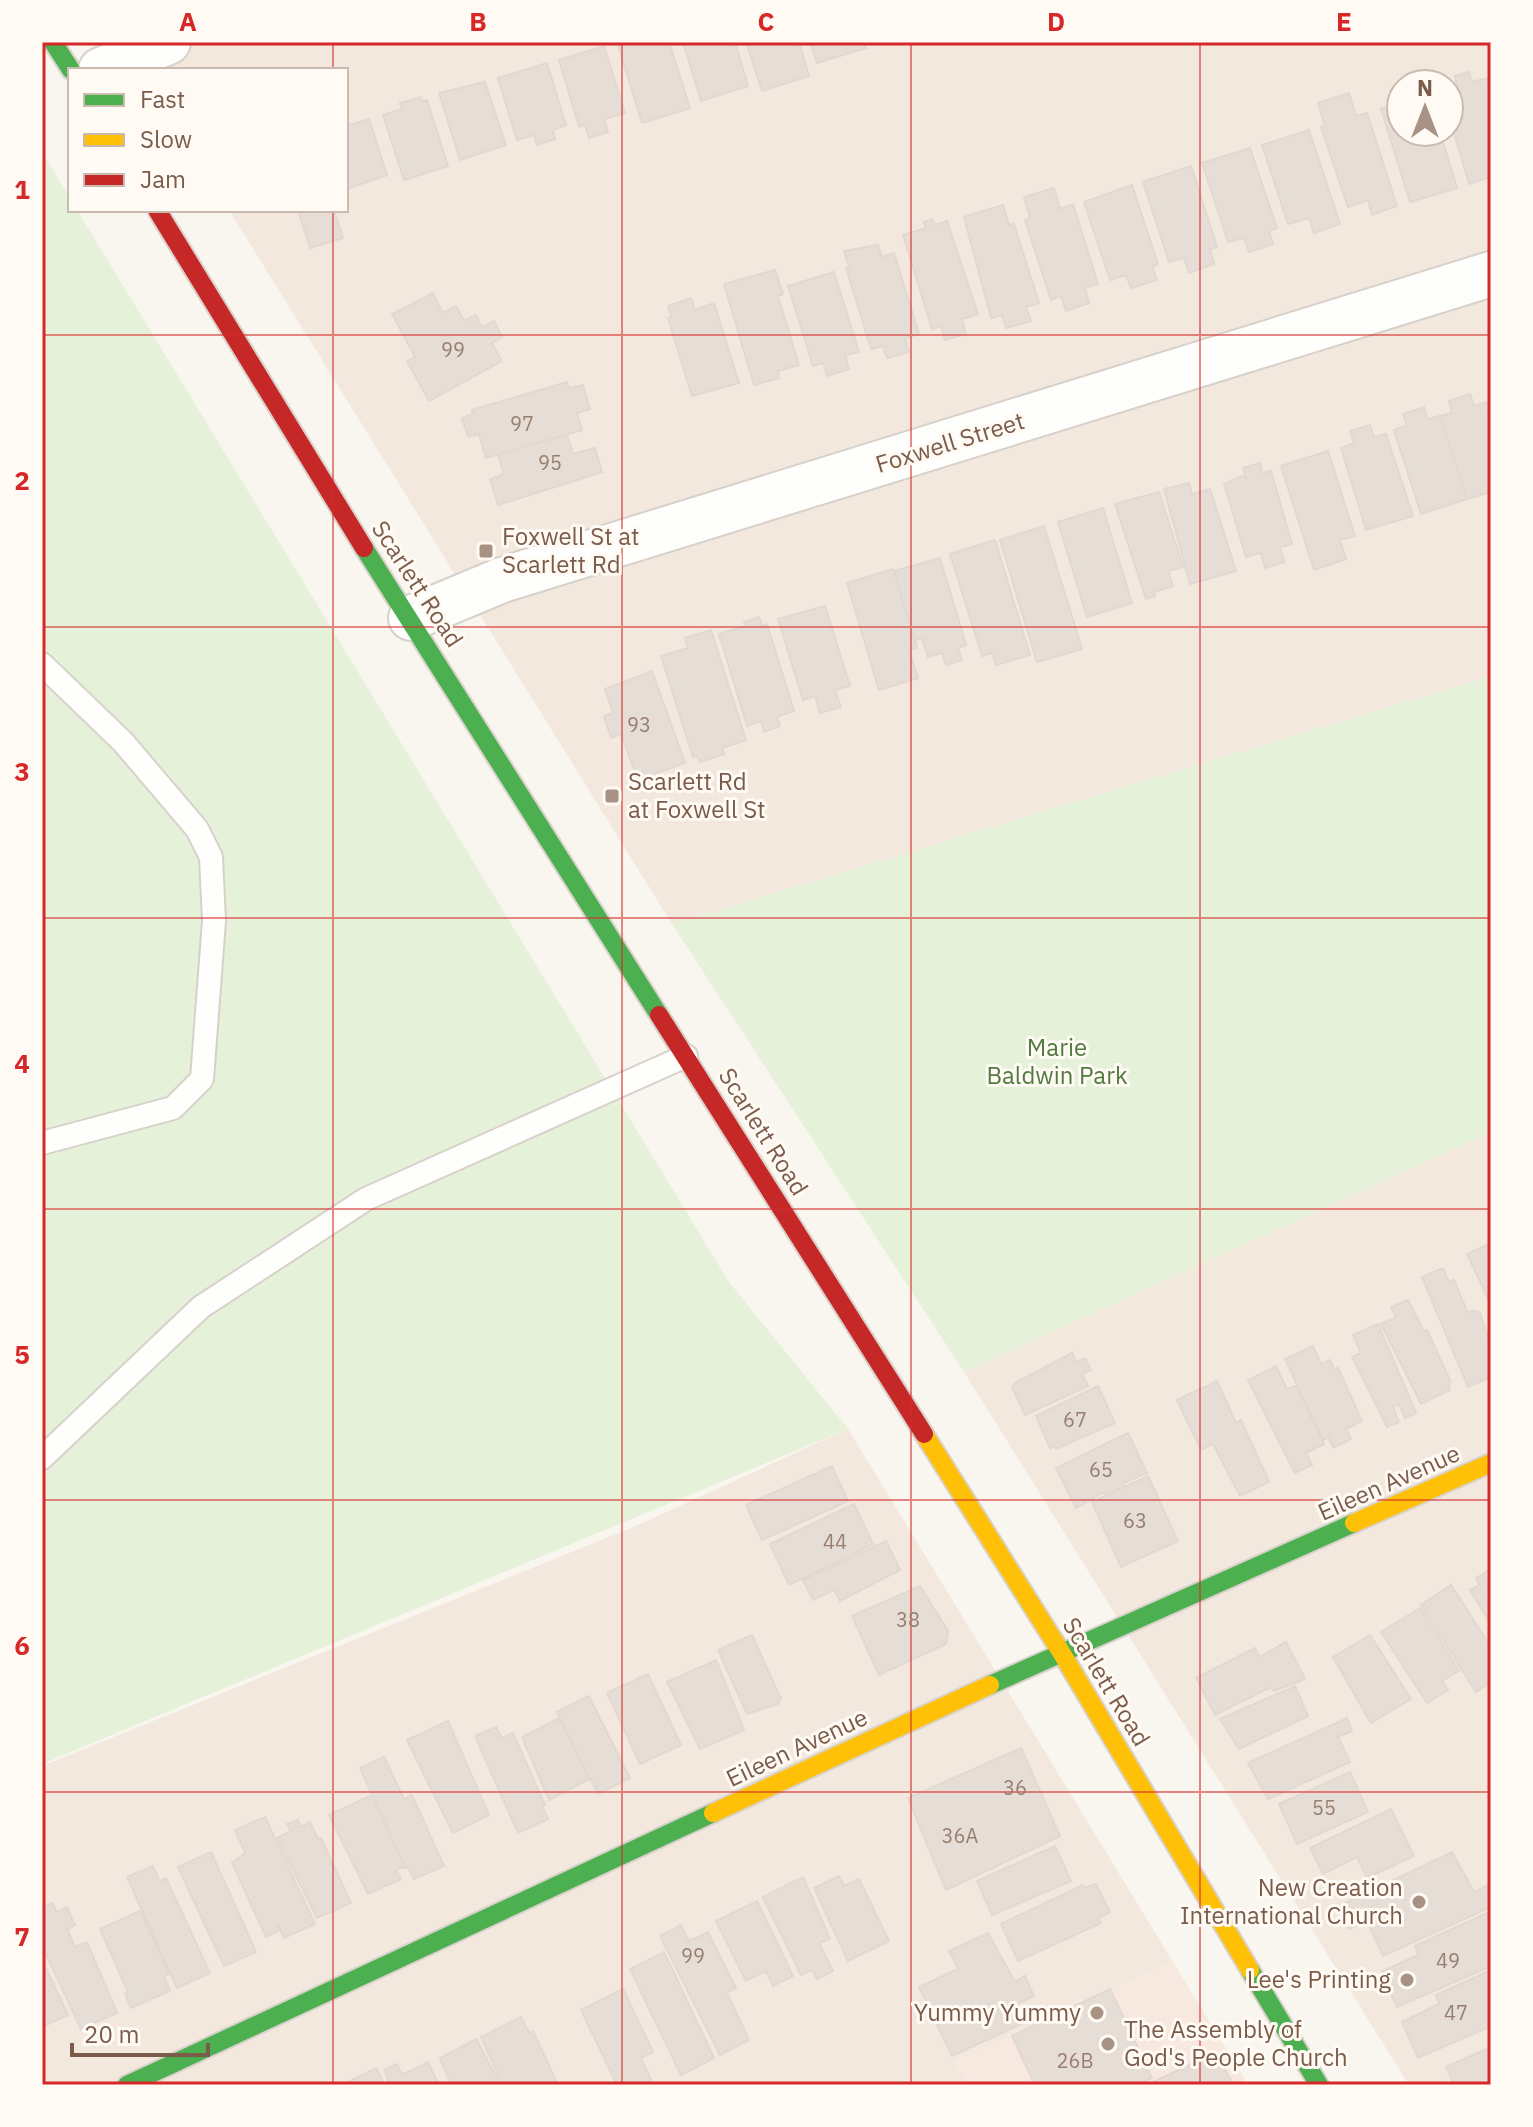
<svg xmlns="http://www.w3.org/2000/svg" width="1533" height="2127" viewBox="0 0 1533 2127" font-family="'IBM Plex Sans',sans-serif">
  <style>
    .residential { fill: #f2e8dd; fill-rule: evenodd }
    .commercial { fill: #f7e8e0 }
    .green { fill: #e6f1da }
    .building { fill: #e6ded6; stroke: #e3d8d1; stroke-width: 2 }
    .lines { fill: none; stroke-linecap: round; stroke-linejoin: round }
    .lane-casing { stroke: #d8d1ca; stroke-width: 26 }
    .street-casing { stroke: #d8d1ca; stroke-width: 48 }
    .fast-casing { stroke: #d9d2cb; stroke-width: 22 }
    .slow-casing { stroke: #d9d2cb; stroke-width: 22 }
    .jam-casing { stroke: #d9d2cb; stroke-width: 22 }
    .lane { stroke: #fefefd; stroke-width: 22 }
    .street { stroke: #fefefd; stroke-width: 44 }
    .fast { stroke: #4caf50; stroke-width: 18 }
    .slow { stroke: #ffc107; stroke-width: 18 }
    .jam { stroke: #c62828; stroke-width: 18 }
    .grid { fill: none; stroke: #d62828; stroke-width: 2; stroke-opacity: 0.55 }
    .poi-dot { fill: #a79284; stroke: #fffaf3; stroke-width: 3 }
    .labels { text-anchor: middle; stroke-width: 6; stroke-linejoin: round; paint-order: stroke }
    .number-label { font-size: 20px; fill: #987e70 }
    .street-label { font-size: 24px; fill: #7b5c4b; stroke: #fffaf3 }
    .poi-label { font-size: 24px; fill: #7b5c4b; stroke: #fffaf3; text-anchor: start }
    .park-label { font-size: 24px; fill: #527b40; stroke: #fffaf3 }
    .neatline { fill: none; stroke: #d62828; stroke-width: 3 }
    .grid-label { font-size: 26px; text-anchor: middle; font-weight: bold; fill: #d62828 }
  </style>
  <rect width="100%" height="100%" fill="#f9f5ef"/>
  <path class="residential" d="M124,42H1491V676L672,924L229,210H346V70H142ZM1401,84H1449V132H1401Z
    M1491,1132V2085H1409L964,1372Z
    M848,1429L1248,2085H42V1766L636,1526Z"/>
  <path class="commercial" d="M1172,1961L1248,2085H968L953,2061Z"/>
  <path class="green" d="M42,152L70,198V210H77L729,1282L848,1429L42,1764Z
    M1491,676V1132L964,1372L672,924Z"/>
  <path class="building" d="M617,42H669L690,108L642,123Z
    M683,42H735L748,86L701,101Z
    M746,42H799L809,76L762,91Z
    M810,42H864L866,48L817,63Z
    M604,46L625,113L604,119L608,132L589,138L585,125L579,127L559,60Z
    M547,63L566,125L553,130L555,139L537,145L534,135L517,140L498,78Z
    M1469,72L1472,82L1488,78L1491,88V177L1469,184L1449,116V89L1457,87L1455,76Z
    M485,82L506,145L460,160L439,93Z
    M1401,87V132H1440L1457,188L1410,202L1381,109L1394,105L1390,90Z
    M1349,93L1356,116L1367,113L1397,206L1372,215L1368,200L1348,207L1321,127L1325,126L1318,103Z
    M421,97L423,102L427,100L448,166L404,180L383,115L402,109L400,103Z
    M369,119L387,175L346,189V126Z
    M1309,130L1340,224L1314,233L1309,218L1288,224L1262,145Z
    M1250,148L1277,228L1269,231L1273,244L1249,252L1244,238L1228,242L1202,163Z
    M1191,166L1217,247L1210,249L1214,264L1189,273L1184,258L1169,262L1143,182Z
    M1132,185L1158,264L1152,267L1157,280L1131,288L1126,275L1110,280L1084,202Z
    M1054,188L1060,209L1073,204L1098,284L1085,288L1089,303L1066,311L1061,296L1051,300L1025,220L1030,218L1024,197Z
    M1003,205L1009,225L1014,224L1039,303L1026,307L1031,321L1006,328L1002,315L991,318L964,217Z
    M298,210H334L343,238L310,248Z
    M932,219L935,225L947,221L978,314L962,319L966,334L945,340L941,326L932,329L903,235L926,228L924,222Z
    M878,245L882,257L894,253L919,334L905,338L909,352L887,358L883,346L871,349L846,268L849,267L844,251Z
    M775,270L783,294L778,296L799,365L778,371L779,378L754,385L724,284Z
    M834,272L859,352L845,355L849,369L827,376L823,363L813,366L788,286Z
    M433,293L443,313L456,306L464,321L476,315L482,327L494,321L502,337L492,343L502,361L429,401L407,361L415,357L392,314Z
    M691,298L695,310L714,303L739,383L692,396L668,318L672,317L668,306Z
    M567,382L569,388L583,385L590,409L577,413L582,430L486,458L479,434L468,437L462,418L473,414L472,410Z
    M1470,394L1474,406L1486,402L1491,416V492L1467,499L1440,416L1452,413L1449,401Z
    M1424,407L1427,419L1440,416L1467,499L1421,514L1394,430L1407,425L1403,414Z
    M1370,425L1374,437L1386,434L1413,516L1366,530L1341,448L1354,443L1350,431Z
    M567,434L573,454L595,448L602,472L498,505L490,479L504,474L498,455Z
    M1328,451L1355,536L1340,540L1346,559L1314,570L1281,466Z
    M1260,463L1262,473L1271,471L1292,544L1280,547L1284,562L1265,568L1261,553L1246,557L1224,484L1242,476L1246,478L1243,468Z
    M1189,483L1192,494L1210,489L1236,571L1190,584L1164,489Z
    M1159,492L1183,567L1168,571L1173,586L1154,592L1155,596L1146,599L1115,504Z
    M1103,508L1132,603L1087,617L1058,522Z
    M1044,526L1082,649L1037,662L1000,540Z
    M995,540L1030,655L996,665L992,653L982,656L950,554Z
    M940,558L966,645L958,648L962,660L946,665L942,653L928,657L922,638L915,640L894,571Z
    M893,569L917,648L909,650L918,678L879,690L847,583Z
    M825,606L850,686L835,690L841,707L820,713L815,696L803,700L778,619Z
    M759,617L762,626L767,624L794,711L777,717L780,726L764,732L761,721L747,726L719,634L746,626L744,622Z
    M711,630L746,740L722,748L724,754L700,762L697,756L693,757L661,656L688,648L685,638Z
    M652,671L685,763L638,780L621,734L611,738L604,716L613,713L605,689Z
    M1491,1243V1305L1467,1254Z
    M1443,1268L1449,1282L1454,1280L1468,1313L1474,1310L1480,1313L1491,1346V1377L1468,1387L1422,1277Z
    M1408,1300L1424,1331L1427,1330L1451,1382L1448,1383L1450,1390L1421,1404L1381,1324L1396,1317L1391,1307Z
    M1378,1324L1416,1413L1405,1418L1399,1404L1393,1407L1399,1422L1387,1427L1352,1357L1361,1353L1353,1335Z
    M1313,1346L1321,1364L1330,1360L1334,1369L1338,1368L1362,1421L1346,1429L1351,1439L1333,1448L1328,1437L1323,1440L1285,1359Z
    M1072,1353L1076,1362L1085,1358L1091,1370L1082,1374L1088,1386L1025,1415L1012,1387L1015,1383Z
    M1276,1366L1287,1389L1296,1386L1324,1444L1306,1453L1312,1465L1295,1473L1248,1380Z
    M1217,1381L1236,1423L1241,1420L1269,1482L1240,1496L1213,1444L1201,1450L1177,1400Z
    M1098,1386L1115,1423L1056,1449L1055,1446L1050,1448L1036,1416Z
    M1128,1433L1147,1473L1123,1483L1124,1487L1106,1496L1104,1492L1076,1508L1056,1468Z
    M832,1466L848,1501L762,1540L746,1505Z
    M1148,1476L1178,1541L1121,1567L1092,1502Z
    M854,1504L873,1544L789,1585L770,1544Z
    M886,1541L900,1570L840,1601L834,1590L813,1600L803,1580Z
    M1491,1569V1625L1470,1590L1480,1585L1476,1578Z
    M1451,1585L1491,1647V1682L1476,1692L1421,1605Z
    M920,1586L948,1631L946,1644L879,1675L852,1616Z
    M1420,1608L1459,1671L1442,1681L1448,1690L1427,1703L1381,1632Z
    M752,1635L781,1699L778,1704L747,1714L718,1650Z
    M1370,1635L1411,1699L1371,1723L1333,1657Z
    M1286,1642L1305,1679L1274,1691L1271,1687L1215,1715L1196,1678L1255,1648L1260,1657Z
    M716,1660L744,1730L700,1749L667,1682Z
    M648,1674L681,1745L640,1764L607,1693Z
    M1295,1686L1308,1716L1239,1749L1220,1719Z
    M589,1696L630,1778L598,1794L557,1712Z
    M559,1718L589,1779L549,1800L522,1737Z
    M1347,1718L1352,1731L1338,1737L1350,1762L1268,1799L1248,1763Z
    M448,1721L489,1815L453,1833L407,1740Z
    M496,1727L502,1738L513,1733L545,1805L542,1806L548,1819L518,1833L475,1736Z
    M1021,1748L1060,1836L946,1890L908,1798Z
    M384,1757L404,1799L412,1795L444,1866L414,1879L408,1867L405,1868L360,1768Z
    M1350,1772L1368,1812L1297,1844L1279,1804Z
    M372,1795L405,1867L396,1870L401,1879L368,1894L329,1815Z
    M1391,1809L1414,1856L1367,1878L1357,1857L1323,1874L1310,1848Z
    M265,1817L315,1924L284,1938L278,1925V1931L266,1937L232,1863L245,1853L235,1830Z
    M298,1820L301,1827L310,1822L318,1839L321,1838L351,1903L317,1918L277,1838L291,1831L287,1824Z
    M1055,1846L1071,1881L992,1915L977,1881Z
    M211,1852L256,1952L224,1966L178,1867Z
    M1452,1852L1474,1892L1489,1885L1491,1907L1383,1956L1367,1921L1349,1929L1339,1906Z
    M153,1866L159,1881L166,1878L210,1973L177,1988L127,1877Z
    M839,1876L844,1886L859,1879L889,1941L848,1961L814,1888Z
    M803,1877L830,1939L819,1943L833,1971L817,1979L812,1970L801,1975L763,1897Z
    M1096,1884L1110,1912L1098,1918L1101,1923L1018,1961L1001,1924L1083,1885L1085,1888Z
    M757,1901L793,1976L773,1986L766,1971L746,1981L716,1921Z
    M52,1903L57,1912L67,1907L75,1925L67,1929L75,1947L87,1942L117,2013L81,2029L42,1946V1908Z
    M140,1911L169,1974L164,1976L170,1991L131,2008L125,1994L128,1992L100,1929Z
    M1489,1912L1491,1966L1397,2007L1381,1972L1418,1955L1415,1946Z
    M681,1925L689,1941L708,1932L736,1988L727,1993L749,2040L720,2055L660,1936Z
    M988,1933L1015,1982L1025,1976L1034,1996L1017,2004L1026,2022L952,2056L919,1987L958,1969L949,1951Z
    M664,1952L714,2058L681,2075L630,1969Z
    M42,1960L68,2015L42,2027Z
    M1491,1970V2026L1418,2058L1402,2022L1439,2004L1436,1995Z
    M623,1989L653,2052L641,2058L651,2080L641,2085H617L581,2010Z
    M1110,1989L1152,2078L1137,2085H1035L1012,2036Z
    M521,2017L529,2033L533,2031L558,2085H503L481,2037Z
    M476,2039L501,2085H451L440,2058Z
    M1491,2047V2085H1454L1446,2067Z
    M1216,2052L1233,2084L1147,2085Z
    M428,2062L439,2085H389L385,2070L397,2064L402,2075Z
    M376,2068L385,2085H342Z"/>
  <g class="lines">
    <g class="lane-casing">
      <path id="lane" d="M42,664L123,742L197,829L211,857L214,921L202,1079L173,1108L42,1143
        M42,1458L201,1307L366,1199L686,1056"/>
    </g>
    <g class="street-casing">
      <path id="street" d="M101,70L168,42
        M411,618L502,580L1491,274"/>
    </g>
    <g class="fast-casing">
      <path id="fast" d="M53,42L71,70
        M364,548L659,1015
        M990,1685L1354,1523
        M1250,1970L1319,2085
        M127,2085L713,1813"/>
    </g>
    <g class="slow-casing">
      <path id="slow" d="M924,1434L1061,1652L1250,1970
        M1354,1523L1491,1463
        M713,1813L990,1685"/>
    </g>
    <g class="jam-casing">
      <path id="jam" d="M157,210L364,548
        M659,1015L924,1434"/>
    </g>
    <use href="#lane" class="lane"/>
    <use href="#street" class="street"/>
    <use href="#fast" class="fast"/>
    <use href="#slow" class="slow"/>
    <use href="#jam" class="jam"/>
  </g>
  <path class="grid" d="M333,42V70M622,42V2085M911,42V2085M1200,42V2085M333,210V2085M42,335H1491M42,627H1491M42,918H1491M42,1209H1491M42,1500H1491M42,1792H1491"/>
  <g class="poi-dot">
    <rect x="478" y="543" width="16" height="16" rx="4"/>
    <rect x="604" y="788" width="16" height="16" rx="4"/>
    <circle cx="1419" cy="1902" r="8"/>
    <circle cx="1407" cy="1980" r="8"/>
    <circle cx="1097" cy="2013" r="8"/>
    <circle cx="1108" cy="2044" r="8"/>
  </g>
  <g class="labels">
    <g class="number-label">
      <text x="453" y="357">99</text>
      <text x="522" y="431">97</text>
      <text x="550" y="470">95</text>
      <text x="639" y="732">93</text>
      <text x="1075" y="1427">67</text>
      <text x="1101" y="1477">65</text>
      <text x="1135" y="1528">63</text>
      <text x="835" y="1549">44</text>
      <text x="908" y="1627">38</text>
      <text x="1015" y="1795">36</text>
      <text x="1324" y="1815">55</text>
      <text x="960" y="1843">36A</text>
      <text x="693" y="1963">99</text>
      <text x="1448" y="1968">49</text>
      <text x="1456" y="2020">47</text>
      <text x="1075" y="2068">26B</text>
    </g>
    <g class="street-label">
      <text transform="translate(950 443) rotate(-17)" y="8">Foxwell Street</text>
      <text transform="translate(417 584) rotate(57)" y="8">Scarlett Road</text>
      <text transform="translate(763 1132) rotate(58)" y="8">Scarlett Road</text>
      <text transform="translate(1389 1483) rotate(-24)" y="8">Eileen Avenue</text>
      <text transform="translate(1106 1682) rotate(59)" y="8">Scarlett Road</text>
      <text transform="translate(797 1748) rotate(-25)" y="8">Eileen Avenue</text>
    </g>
    <g class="poi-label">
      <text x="502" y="545">Foxwell St at<tspan x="502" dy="28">Scarlett Rd</tspan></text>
      <text x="628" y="790">Scarlett Rd<tspan x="628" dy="28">at Foxwell St</tspan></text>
      <text x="1403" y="1896" text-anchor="end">New Creation<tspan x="1403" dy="28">International Church</tspan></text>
      <text x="1391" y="1988" text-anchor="end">Lee's Printing</text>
      <text x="1081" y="2021" text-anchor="end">Yummy Yummy</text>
      <text x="1124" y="2038">The Assembly of<tspan x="1124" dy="28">God's People Church</tspan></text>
    </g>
    <g class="park-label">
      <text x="1057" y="1056">Marie<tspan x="1057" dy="28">Baldwin Park</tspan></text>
    </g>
  </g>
  <rect width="1533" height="2127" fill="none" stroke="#fffaf3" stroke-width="88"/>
  <rect x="68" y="68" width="280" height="144" fill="#fffaf3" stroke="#cabbb0" stroke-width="2"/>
  <rect x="84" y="94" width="40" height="12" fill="#4caf50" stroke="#cabbb0" stroke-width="2"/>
  <text x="140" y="108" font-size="24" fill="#7b5c4b">Fast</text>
  <rect x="84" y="134" width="40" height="12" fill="#ffc107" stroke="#cabbb0" stroke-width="2"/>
  <text x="140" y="148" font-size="24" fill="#7b5c4b">Slow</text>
  <rect x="84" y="174" width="40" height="12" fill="#c62828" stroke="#cabbb0" stroke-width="2"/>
  <text x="140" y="188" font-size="24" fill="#7b5c4b">Jam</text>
  <g transform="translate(1425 108)"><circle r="38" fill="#fffaf3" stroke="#cabbb0" stroke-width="2"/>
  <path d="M0-6L14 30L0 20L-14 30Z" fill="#a79284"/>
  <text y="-12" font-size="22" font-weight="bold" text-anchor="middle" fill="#7b5c4b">N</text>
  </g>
  <path d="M72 2043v12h136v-12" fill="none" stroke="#7b5c4b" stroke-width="4"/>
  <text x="84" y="2043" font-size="24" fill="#7b5c4b" stroke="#fffaf3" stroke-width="6" paint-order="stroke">20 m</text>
  <rect x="44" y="44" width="1445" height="2039" class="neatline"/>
  <g class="grid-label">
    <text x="188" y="31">A</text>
    <text x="478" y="31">B</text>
    <text x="766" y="31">C</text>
    <text x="1056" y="31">D</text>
    <text x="1344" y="31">E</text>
    <text x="22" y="199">1</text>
    <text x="22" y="490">2</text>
    <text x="22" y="781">3</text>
    <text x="22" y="1073">4</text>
    <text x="22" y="1364">5</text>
    <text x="22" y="1655">6</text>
    <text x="22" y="1946">7</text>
  </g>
</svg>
